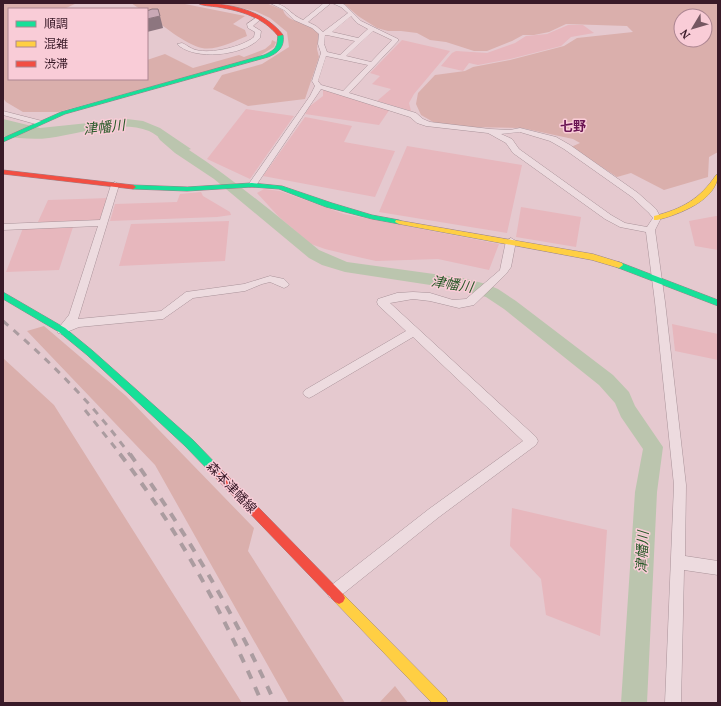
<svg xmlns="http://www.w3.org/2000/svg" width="721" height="706" viewBox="0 0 721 706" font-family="'PT Serif','Noto Sans JP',serif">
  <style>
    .farmland { fill: #e7b7bd }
    .green { fill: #daafac; fill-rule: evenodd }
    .water { fill: #bbc5ae }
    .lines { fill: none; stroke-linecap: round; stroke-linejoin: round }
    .river { fill: #bbc5ae; fill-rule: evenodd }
    .street-casing { stroke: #aa939a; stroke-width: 1 }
    .fast-casing { stroke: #99838a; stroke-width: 1 }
    .slow-casing { stroke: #99838a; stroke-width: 1 }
    .jam-casing { stroke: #99838a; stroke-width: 1 }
    .street { fill: #eddbdf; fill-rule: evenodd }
    .fast { fill: #16e098; fill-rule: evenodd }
    .slow { fill: #ffcf43; fill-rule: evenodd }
    .jam { fill: #f24e42; fill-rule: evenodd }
    .rail-far1 { stroke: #ab9ca0; stroke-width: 3; stroke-dasharray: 7 7; stroke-linecap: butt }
    .rail { stroke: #ab9ca0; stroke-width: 4; stroke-dasharray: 9 9; stroke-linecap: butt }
    .shaded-wall { fill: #8d767f }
    .building { fill: #caa9b6; stroke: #8d767f }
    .labels { text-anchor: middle; stroke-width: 3; stroke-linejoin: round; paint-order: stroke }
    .far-quarter-label { font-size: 13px; font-weight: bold; fill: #6a1553; stroke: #f9ccd7 }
    .street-label { font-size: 13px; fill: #391a28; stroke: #f9ccd7 }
    .water-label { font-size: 14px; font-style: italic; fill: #285a28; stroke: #f9ccd7 }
  </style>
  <rect width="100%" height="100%" fill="#e5c9cf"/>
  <path class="farmland" d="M568,25H583L594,33L571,37L561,46L510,59L478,65L469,63L463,71L441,66L452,53L456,51L487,53L515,43L526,36L547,34Z
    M402,40L450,51L414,94L409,103L411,111L377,101L391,89L372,84L380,76L370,73Z
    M323,89L390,109L379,125L305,114L310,106L323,96Z
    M246,109L294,116L250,179L207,159Z
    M305,117L352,126L344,142L395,151L375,197L263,176Z
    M407,146L522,165L507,233L379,212Z
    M264,189L280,191L344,214L499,244L489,270L438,259L376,261L358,257L325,249L311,244L279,217L257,193Z
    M201,192L203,196L230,212L231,215L217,217L110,221L115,204L177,202L180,194Z
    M109,198L103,219L99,222L37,224L48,200Z
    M521,207L581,217L576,247L516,237Z
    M716,216H718V250L695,246L689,221Z
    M229,221L225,261L119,266L131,224Z
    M73,227L59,270L6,272L23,228Z
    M672,324L718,334V360L675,351Z
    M512,508L607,530L600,636L546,615L541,579L510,546Z"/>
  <path class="green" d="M3,3H77L64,9H9V79H147V60L165,54L193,68L239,55L244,57L265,49L271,44L272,40L276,42L274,47L256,58L58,112H23L6,102L3,98Z
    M131,3H180L245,16L233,24L245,30L247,36C235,41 215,51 202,48C186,45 161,24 147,14V9H140Z
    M214,3H266L283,10C286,20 296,20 304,24C310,26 314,29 319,32L317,49L319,57L305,99L248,106L213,89L222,75L262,64L289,47L287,32L270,18L255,11Z
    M343,3H718V152L709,157L708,177L664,190L631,173L617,177L571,147L580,143L573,139L522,128L469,127L435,123L421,115L416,104L418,93L435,75L465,71L473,67L510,60L564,46L577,38L633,32L627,26L566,24L549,32L534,35H523L512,41L487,51H474L446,42L430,40L417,33L401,31H388L377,28L358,16ZM681,16H705V40H681Z
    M44,326L126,396L254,528L248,551L345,703H289L155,465L27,331Z
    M3,358L54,405L242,703H3Z
    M395,686L408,703H379Z"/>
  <path class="water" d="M3,119L40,128L127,119L143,121L160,128L191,149L177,154C169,146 159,136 149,131C120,119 78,134 49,138C33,140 18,138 3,136Z"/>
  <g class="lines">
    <path class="river" d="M164,133C173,136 181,145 189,150C235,180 277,216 319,250L347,262L463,278L486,284L498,289L516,301L613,375L629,392L635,406L663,447L657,492L647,703H621L635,492L643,449L621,417L615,403L599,385L504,309L486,297L463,290L345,272L322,265L309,258L214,179L175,153L160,140L158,137L160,134Z"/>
    <g class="street-casing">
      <path id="street" d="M270,3C287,3 289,14 303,20L324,3H331L308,22L316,26L323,32L348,13L341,7L332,3H341L345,5L361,21L398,39V41L349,93L416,113L423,119L430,122L490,129L510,130L520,128L556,137L570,145L638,193L656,209L661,218L655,230L665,302L686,485L685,556L718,561V575L684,570L681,703H665L674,485L655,302L646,232L620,227L605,219L513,153L506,143L488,133L426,126L417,123L410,117L321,89L255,187H249L248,185L310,96L315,86L312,81L321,53L318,44L319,34L312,28L294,20L284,10ZM351,16L357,23L368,29L358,38L332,32ZM373,31L392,40L371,62L346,56ZM325,35H327L355,41L340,55L327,52L324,44ZM326,56L368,65L343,91L321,85L318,81ZM520,132L550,141L564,149L632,197L649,213L653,218L647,227L625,223L611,215L519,149L512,139L501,134Z
        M257,17L262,18L253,26L261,31L260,38C244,56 194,61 177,44L182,43C187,45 191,49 196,50C211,54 242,47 254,37L255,32L248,28L247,24Z
        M3,111L42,121L43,123L39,125L3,115Z
        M115,182L119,185L78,319L161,311L186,292L244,284L270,276L284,279L289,284L288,286L284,288L270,282L262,284L245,291L193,298L163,319L79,327L62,334L58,333L57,330L69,315L98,226L3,230V224L100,220L111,185Z
        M511,238L516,241L511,267L506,274L474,305L459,308L430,301L413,299L390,303L536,437L538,441L536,445L439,517L339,597L334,599L329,597L327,592L329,587L429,509L523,441L413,337L313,396L309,398L305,396L303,393L305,390L406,331L378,305L377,302L378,299L397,293L413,292L430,293L453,300L466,299L500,270L506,241Z"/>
    </g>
    <g class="fast-casing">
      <path id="fast" d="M278,34L283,35C285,47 278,53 268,57L65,114L3,142V138L61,112L264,55C277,49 277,47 278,34Z
        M252,183L282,186L332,203L372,215L399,220L403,222L399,224L372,219L326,207L279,189L252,187L187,191L133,189L130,187L133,185L187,187Z
        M619,262L718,300V306L616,267L615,265L616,263Z
        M3,292L65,328L93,351L193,440L222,470L223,473L222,476L218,478L214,476L185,446L87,355L59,332L3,299Z"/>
    </g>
    <g class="slow-casing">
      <path id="slow" d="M718,174C718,200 678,215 657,220H654V216C682,209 700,199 716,175Z
        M396,220L593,254L622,263L623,265L619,268L592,260L399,224L395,222Z
        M339,592L343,594L446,698L448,703H432L335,602L333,598L335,594Z"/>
    </g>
    <g class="jam-casing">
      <path id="jam" d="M197,3C227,3 263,9 283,35L278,36C263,17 241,11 218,7C211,6 202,6 197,3Z
        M3,170L133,185L136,187L133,189L3,174Z
        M218,468L222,470L343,594L345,598L343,602L339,604L335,602L214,476L213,473L214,470Z"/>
    </g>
    <use href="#street" class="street"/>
    <use href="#fast" class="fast"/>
    <use href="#slow" class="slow"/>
    <use href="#jam" class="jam"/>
    <path class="rail-far1" d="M3,321C50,361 94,405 130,455
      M85,410L121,455"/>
    <path class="rail" d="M120,454C179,531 224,614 262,703
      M130,454C186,532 235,615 275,703"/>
  </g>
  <path class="shaded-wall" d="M160,16L163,28L147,32V19Z"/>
  <path class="building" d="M152,9H158L160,16L147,19V11Z"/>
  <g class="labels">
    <g class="far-quarter-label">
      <text x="573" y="131">七野</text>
    </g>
    <g class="street-label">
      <text transform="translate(232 487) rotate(46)" y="5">森本津幡線</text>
    </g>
    <g class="water-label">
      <text transform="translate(104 127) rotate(-6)" y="5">津幡川</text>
      <text transform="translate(452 284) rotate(9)" y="5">津幡川</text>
      <text transform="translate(642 552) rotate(-87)" y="5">津幡川</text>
    </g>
  </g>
  <rect width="721" height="706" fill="none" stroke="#391a28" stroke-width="8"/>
  <rect x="8" y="8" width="140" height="72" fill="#f9ccd7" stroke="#ac8591"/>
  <rect x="16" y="21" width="20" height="6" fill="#16e098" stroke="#ac8591"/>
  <text x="44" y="28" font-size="12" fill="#391a28">順調</text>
  <rect x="16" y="41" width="20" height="6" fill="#ffcf43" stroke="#ac8591"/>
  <text x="44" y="48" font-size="12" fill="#391a28">混雑</text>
  <rect x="16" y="61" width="20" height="6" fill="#f24e42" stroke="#ac8591"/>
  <text x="44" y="68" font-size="12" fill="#391a28">渋滞</text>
  <g transform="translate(693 28) rotate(232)"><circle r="19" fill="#f9ccd7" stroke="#ac8591"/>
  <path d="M0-3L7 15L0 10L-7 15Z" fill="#755762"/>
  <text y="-6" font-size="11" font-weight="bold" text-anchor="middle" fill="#391a28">N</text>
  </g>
</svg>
